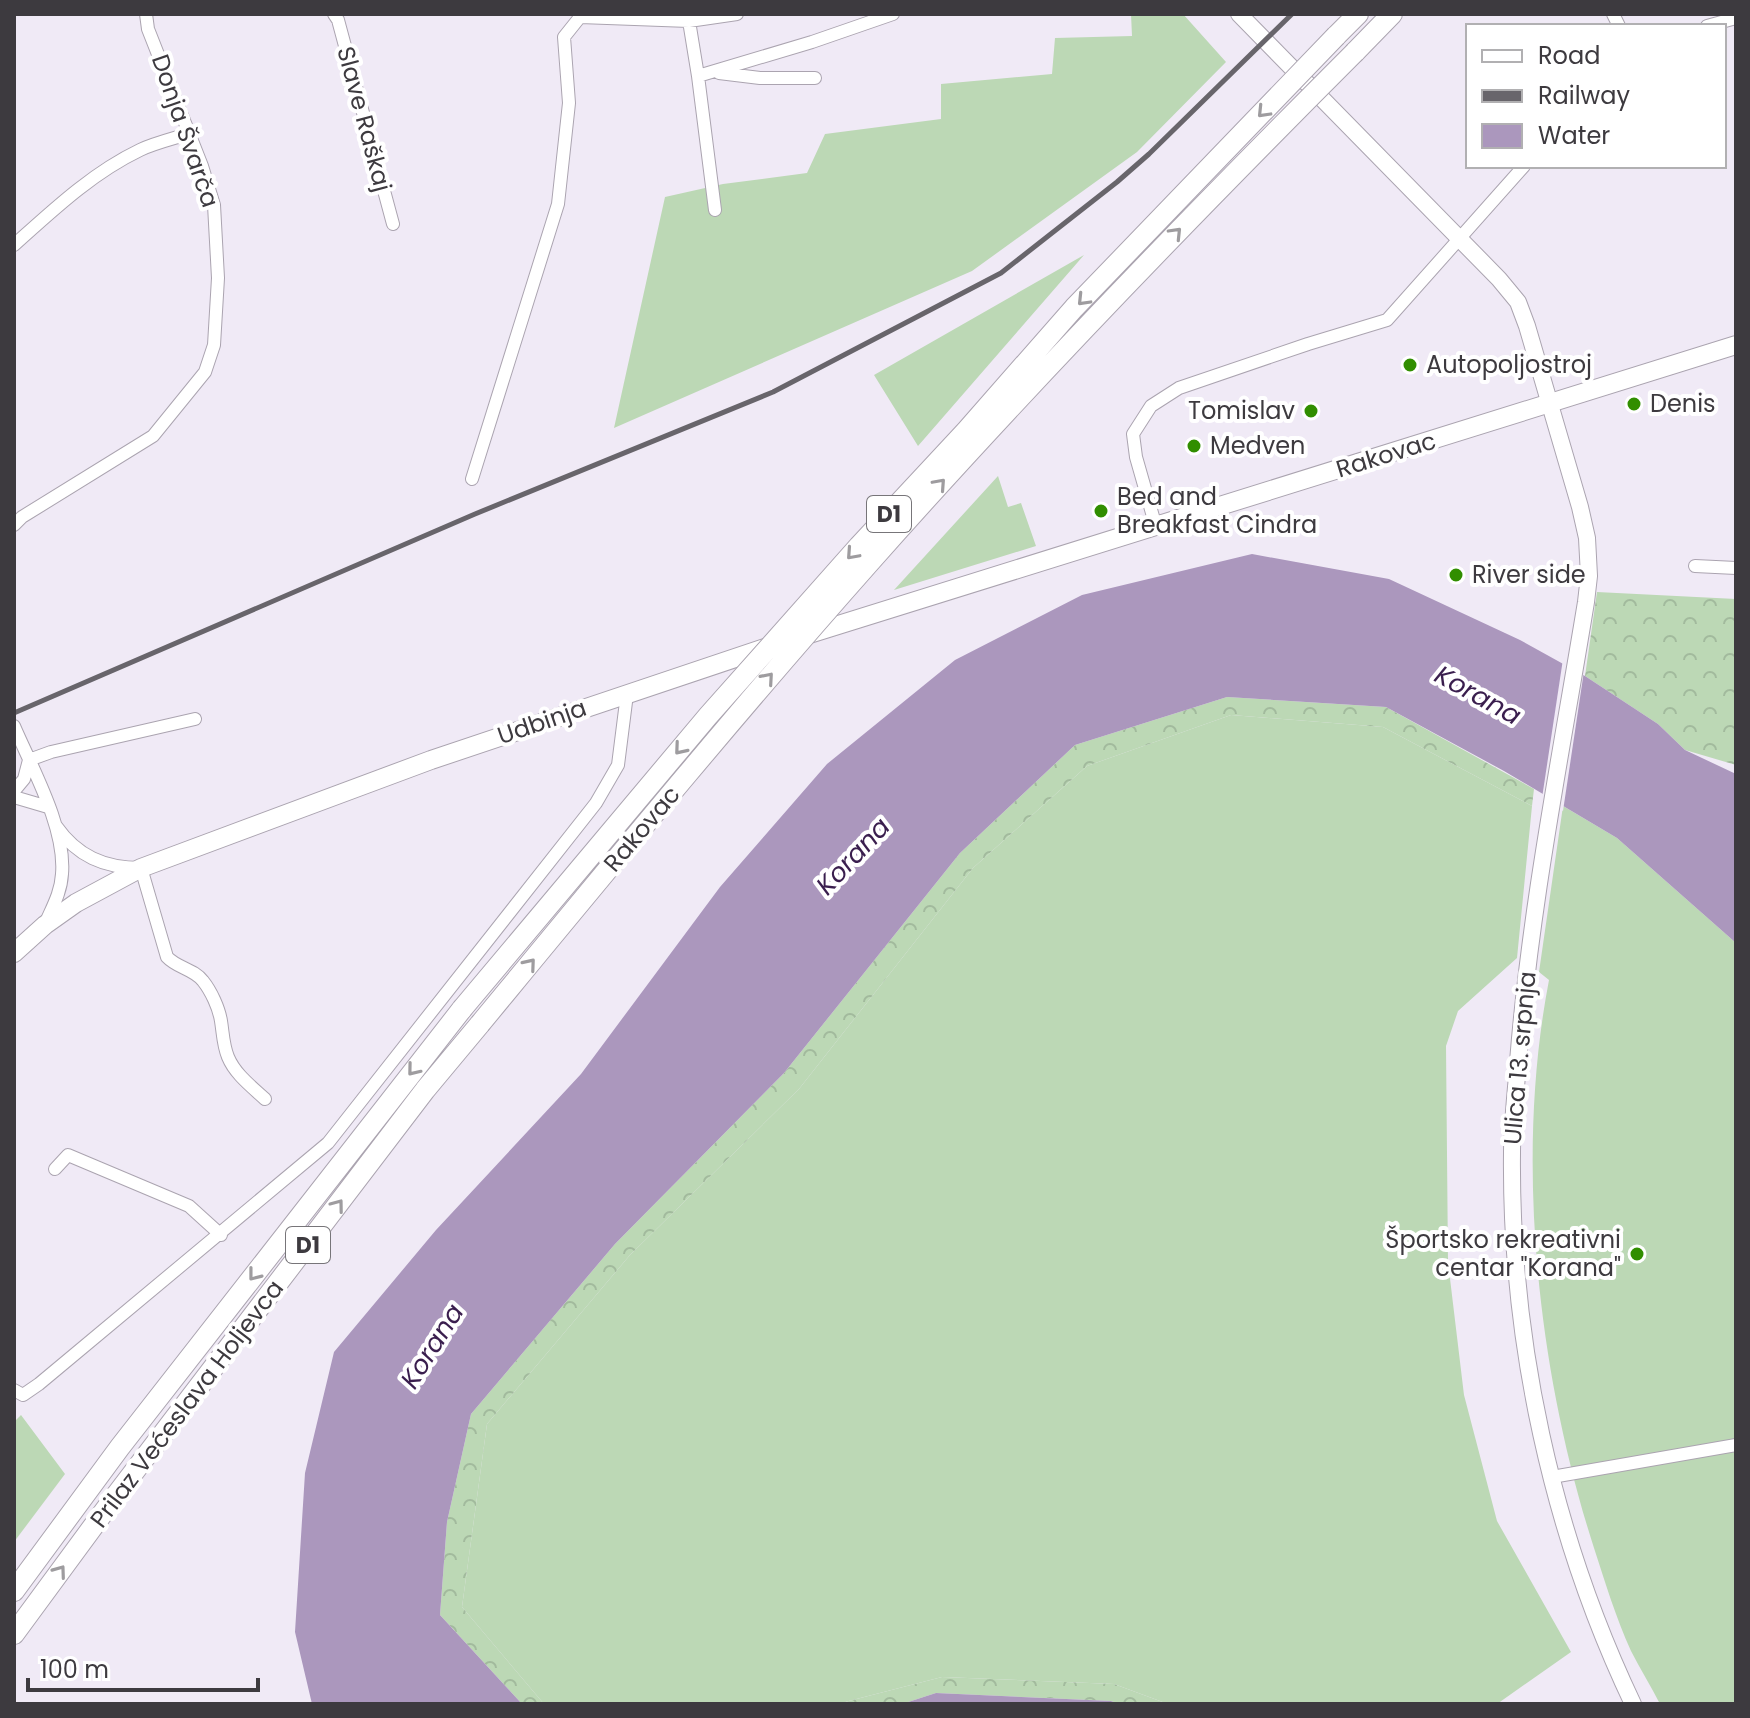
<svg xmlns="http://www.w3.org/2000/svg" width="1750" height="1718" viewBox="0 0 1750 1718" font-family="Poppins,sans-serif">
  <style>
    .grass { fill: #bcd8b5 }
    .forest { fill: url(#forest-crowns) }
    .water { fill: #ab97bd }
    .pier { fill: #f0eaf6 }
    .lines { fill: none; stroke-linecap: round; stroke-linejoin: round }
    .minor-casing { stroke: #aba4b0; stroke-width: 14 }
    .tertiary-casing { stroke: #aba4b0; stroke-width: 18 }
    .secondary-casing { stroke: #aba4b0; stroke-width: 20 }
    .trunk-casing { stroke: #aba4b0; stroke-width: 22 }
    .minor { stroke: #fff; stroke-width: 12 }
    .tertiary { stroke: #fff; stroke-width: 16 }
    .secondary { stroke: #fff; stroke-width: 18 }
    .trunk { stroke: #fff; stroke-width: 20 }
    .rail { stroke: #68656b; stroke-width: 5 }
    .trunk-bridge-casing { stroke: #aba4b0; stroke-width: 22; stroke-linecap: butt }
    .trunk-bridge { stroke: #fff; stroke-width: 20 }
    .oneway { stroke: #9e9c9f }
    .poi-dot { fill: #318e00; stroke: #fff; stroke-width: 3 }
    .labels { text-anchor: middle; stroke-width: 8; stroke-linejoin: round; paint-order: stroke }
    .shield { fill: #fff; stroke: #777579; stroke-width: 2 }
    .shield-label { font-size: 22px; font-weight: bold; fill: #3d3a3f }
    .street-label { font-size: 24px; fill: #3d3a3f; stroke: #fff }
    .poi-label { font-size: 24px; fill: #3d3a3f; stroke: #fff; text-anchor: start }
    .water-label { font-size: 26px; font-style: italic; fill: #3a1e4e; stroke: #fff }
  </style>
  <defs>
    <pattern id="forest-crowns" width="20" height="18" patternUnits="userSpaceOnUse" patternTransform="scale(2)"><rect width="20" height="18" fill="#bcd8b5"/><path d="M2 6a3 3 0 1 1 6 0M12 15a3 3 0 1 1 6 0" fill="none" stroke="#a2ba9d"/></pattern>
  </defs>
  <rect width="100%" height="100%" fill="#f0eaf6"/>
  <path class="grass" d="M1131,14H1183L1226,62L1137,152L972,271L614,428L665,197L723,184L807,173L825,134L941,119V84L1052,74L1055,38L1132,36Z
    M1084,255L918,446L874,375Z
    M998,476L1008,507L1021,503L1036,546L894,590Z
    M1231,715L1383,727L1532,806L1517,958L1458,1011L1446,1046L1448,1262L1464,1395L1497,1521L1571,1652L1497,1704H1168L1114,1684L942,1677L837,1704H544L462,1607L487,1424L630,1255L799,1089L973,868L1087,766Z
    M1563,806L1617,838L1736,943V1704H1660C1651,1686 1640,1669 1631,1651C1616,1618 1605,1582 1594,1548C1538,1374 1514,1161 1549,980L1539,972Z
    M21,1415L65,1474L14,1542V1422Z"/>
  <path class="forest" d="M1597,592L1736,599V765L1685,750L1658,724L1585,676Z
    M1227,697L1386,707L1534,789L1532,806L1383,727L1231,715L1087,766L973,868L799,1089L630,1255L487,1424L462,1607L544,1704H522L440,1615L447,1522L471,1414L615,1244L784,1073L960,853L1075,745Z
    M942,1677L1114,1684L1168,1704H1119L1111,1701L936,1693L902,1704H837Z"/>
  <path class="water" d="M1252,554L1389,579L1520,640L1585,676L1658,724L1685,750L1736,774V943L1617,838L1504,771L1386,707L1227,697L1075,745L960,853L784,1073L615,1244L471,1414L447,1522L440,1615L522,1704H312L295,1632L305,1473L334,1352L436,1230L581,1074L720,887L827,764L955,660L1082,595Z
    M936,1693L1111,1701L1119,1704H902Z"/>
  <path class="pier" d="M1563,659L1584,671L1563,811L1542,798Z"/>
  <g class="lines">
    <g class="minor-casing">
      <path id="minor" d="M334,14L338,20L393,224
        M1613,14L1619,26
        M580,17L689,21L737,14
        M689,21L698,76L812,42L893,14
        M1707,26L1736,18
        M719,73L760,78H815
        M698,76L715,210
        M14,245C53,210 92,173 140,150C155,143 172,139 188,134
        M472,479L558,204L569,103L564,37L580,17
        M14,525L22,517L153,436L205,372L214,345L218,278L214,205L202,166L148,29L146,14
        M1156,527L1136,457L1133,434L1151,406L1179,388L1308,344L1387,320L1524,166
        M1695,566L1736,568
        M14,726C32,768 66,828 62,874C61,892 53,906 46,922
        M14,791L24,779L29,760L51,752L195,719
        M14,797L48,807
        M56,826C77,856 104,868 141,868L167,957C177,968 194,969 203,981C211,991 219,1008 221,1021C223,1033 223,1045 228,1057C235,1074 251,1086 265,1099
        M55,1169L68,1155L189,1206L221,1235
        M14,1390L23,1395L39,1384L328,1143L596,803L618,765L627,694
        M1552,1477L1736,1445"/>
    </g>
    <g class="tertiary-casing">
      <path id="tertiary" d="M1239,14L1499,279L1518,302L1527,326L1580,507L1587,538L1589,576L1586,602C1561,755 1530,908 1518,1062C1516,1092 1512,1123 1512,1153C1510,1340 1552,1534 1633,1704"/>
    </g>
    <g class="secondary-casing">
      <path id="secondary" d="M803,636L1736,345
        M14,953L45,925L76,903L141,868L431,760L771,646"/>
    </g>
    <g class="trunk-casing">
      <path id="trunk" d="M1336,36L1358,14
        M1355,52L1392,14
        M14,1591L120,1447L462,1009
        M14,1634L114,1498L425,1090L480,1024"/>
    </g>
    <use href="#minor" class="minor"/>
    <use href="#tertiary" class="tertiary"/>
    <use href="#secondary" class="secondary"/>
    <use href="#trunk" class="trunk"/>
    <path class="rail" d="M14,713L475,514L773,392L1001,273L1117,182L1149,154L1292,14"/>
    <g class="trunk-bridge-casing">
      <path id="trunk-bridge" d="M462,1009L708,716L859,546L966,431L1074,308L1336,36
        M480,1024C608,869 736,713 870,562C1026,386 1189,218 1355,52"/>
    </g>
    <use href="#trunk-bridge" class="trunk-bridge"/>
  </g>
  <defs><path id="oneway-chevron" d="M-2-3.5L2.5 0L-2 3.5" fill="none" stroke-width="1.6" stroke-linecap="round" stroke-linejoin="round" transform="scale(2)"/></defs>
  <g class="oneway">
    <use href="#oneway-chevron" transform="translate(1263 112) rotate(134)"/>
    <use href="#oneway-chevron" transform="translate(1176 233) rotate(-46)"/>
    <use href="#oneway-chevron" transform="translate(1083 300) rotate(134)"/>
    <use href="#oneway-chevron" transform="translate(940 484) rotate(-48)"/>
    <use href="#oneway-chevron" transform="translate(852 554) rotate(132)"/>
    <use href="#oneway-chevron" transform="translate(768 678) rotate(-49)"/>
    <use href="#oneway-chevron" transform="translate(680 749) rotate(130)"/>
    <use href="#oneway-chevron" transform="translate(530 964) rotate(-50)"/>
    <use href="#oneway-chevron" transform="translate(413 1070) rotate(129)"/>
    <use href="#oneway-chevron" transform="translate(338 1205) rotate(-53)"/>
    <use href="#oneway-chevron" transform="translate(254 1275) rotate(128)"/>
    <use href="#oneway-chevron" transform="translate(60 1571) rotate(-54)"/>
  </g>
  <g class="poi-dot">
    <circle cx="1410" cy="365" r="8"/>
    <circle cx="1634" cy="404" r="8"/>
    <circle cx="1311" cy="411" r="8"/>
    <circle cx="1194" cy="446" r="8"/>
    <circle cx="1101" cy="511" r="8"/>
    <circle cx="1456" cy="575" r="8"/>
    <circle cx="1637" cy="1254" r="8"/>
  </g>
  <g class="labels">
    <g class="shield">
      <rect x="867" y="496" width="44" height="36" rx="6"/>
      <rect x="286" y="1227" width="44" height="36" rx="6"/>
    </g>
    <g class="shield-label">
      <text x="889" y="522">D1</text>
      <text x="308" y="1253">D1</text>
    </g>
    <g class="street-label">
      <text transform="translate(364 119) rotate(75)" y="8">Slave Raškaj</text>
      <text transform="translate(185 131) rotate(71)" y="8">Donja Švarča</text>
      <text transform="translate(1386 455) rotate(-17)" y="8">Rakovac</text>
      <text transform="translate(542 722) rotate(-19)" y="8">Udbinja</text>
      <text transform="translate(642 829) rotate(-50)" y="8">Rakovac</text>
      <text transform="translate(1520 1058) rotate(-85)" y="8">Ulica 13. srpnja</text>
      <text transform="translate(187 1404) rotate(-53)" y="8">Prilaz Većeslava Holjevca</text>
    </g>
    <g class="poi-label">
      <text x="1426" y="373">Autopoljostroj</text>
      <text x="1650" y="412">Denis</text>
      <text x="1295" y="419" text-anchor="end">Tomislav</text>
      <text x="1210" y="454">Medven</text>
      <text x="1117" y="505">Bed and<tspan x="1117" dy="28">Breakfast Cindra</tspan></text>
      <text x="1472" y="583">River side</text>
      <text x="1621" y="1248" text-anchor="end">Športsko rekreativni<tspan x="1621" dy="28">centar "Korana"</tspan></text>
    </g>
    <g class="water-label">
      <text transform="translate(1478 695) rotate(29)" y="9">Korana</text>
      <text transform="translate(853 856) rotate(-47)" y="9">Korana</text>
      <text transform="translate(432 1346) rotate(-58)" y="9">Korana</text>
    </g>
  </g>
  <rect width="1750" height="1718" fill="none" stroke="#3d3a3f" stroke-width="32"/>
  <rect x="1466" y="24" width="260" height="144" fill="#ffffff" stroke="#b1b0b2" stroke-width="2"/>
  <rect x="1482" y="50" width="40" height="12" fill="#ffffff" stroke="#b1b0b2" stroke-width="2"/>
  <text x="1538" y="64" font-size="24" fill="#3d3a3f">Road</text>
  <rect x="1482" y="90" width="40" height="12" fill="#68656b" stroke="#b1b0b2" stroke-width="2"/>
  <text x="1538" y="104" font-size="24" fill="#3d3a3f">Railway</text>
  <rect x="1482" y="124" width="40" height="24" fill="#ab97bd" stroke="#b1b0b2" stroke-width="2"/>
  <text x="1538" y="144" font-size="24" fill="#3d3a3f">Water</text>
  <path d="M28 1678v12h230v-12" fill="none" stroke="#3d3a3f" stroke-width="4"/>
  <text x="40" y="1678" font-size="24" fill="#3d3a3f" stroke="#ffffff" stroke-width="6" paint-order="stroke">100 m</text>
</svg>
